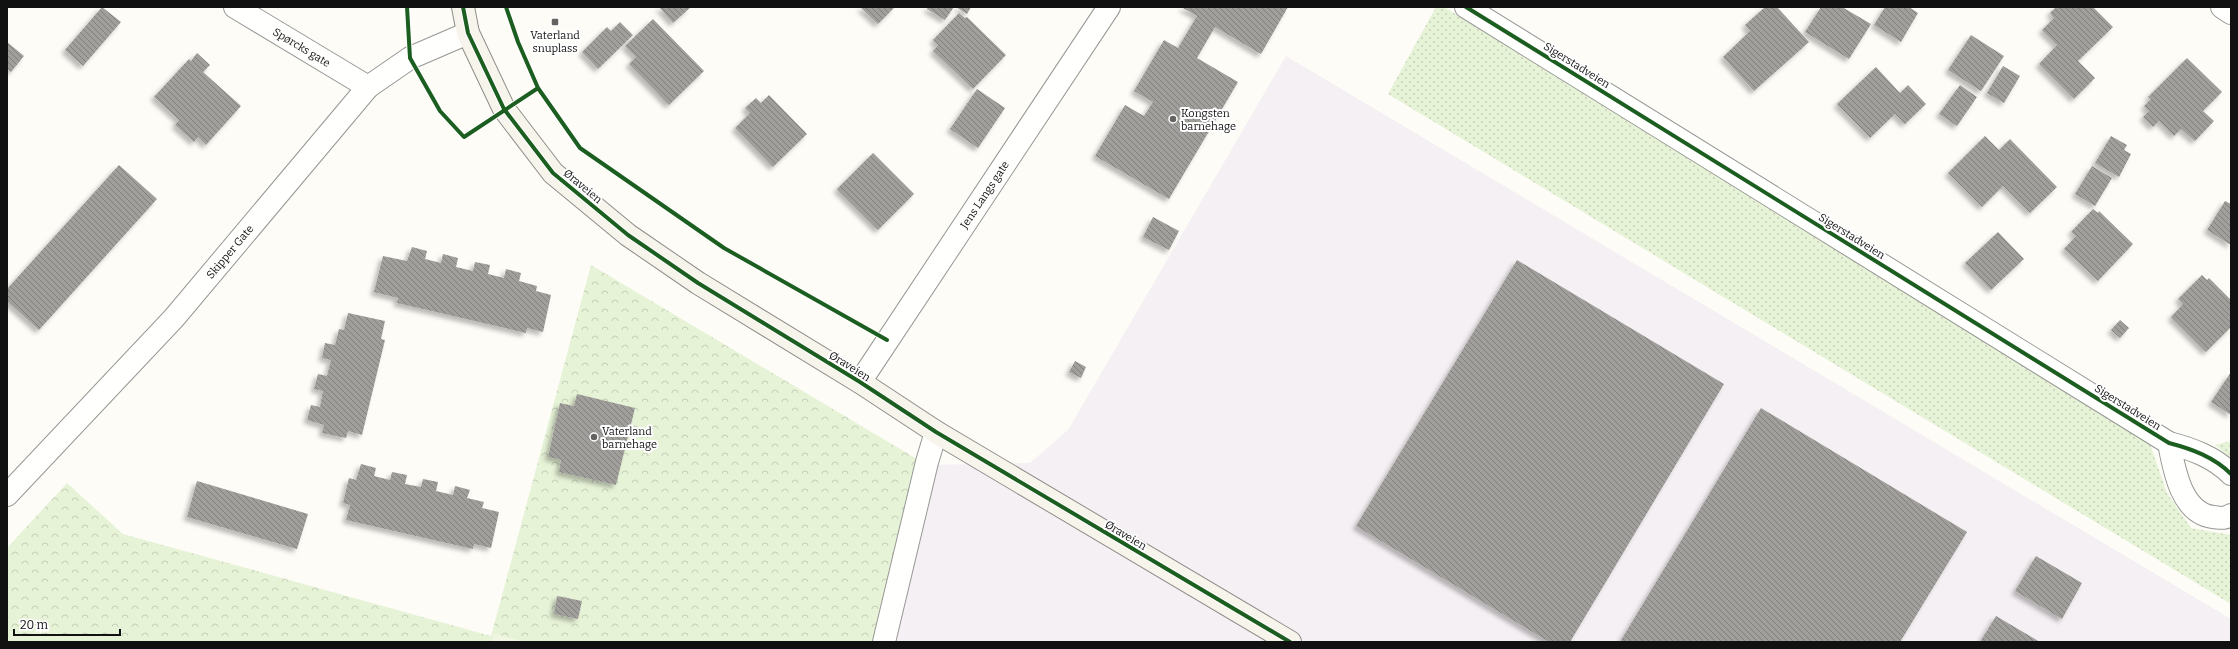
<svg xmlns="http://www.w3.org/2000/svg" width="2238" height="649" viewBox="0 0 2238 649" font-family="Bitter,serif">
  <style>
    .industrial { fill: #f5f0f3 }
    .grass { fill: url(#grass-dots) }
    .park { fill: url(#park-crowns) }
    .pitch { fill: #f0f6e1 }
    .building { fill: url(#building-back-hatch); filter: url(#shadow) }
    .lines { fill: none; stroke-linecap: round; stroke-linejoin: round }
    .street-casing { stroke: #979795; stroke-width: 24 }
    .secondary-casing { stroke: #8e8d8b; stroke-width: 24 }
    .street { stroke: #fffffe; stroke-width: 22 }
    .secondary { stroke: #f6f4eb; stroke-width: 22 }
    .cycleway-casing { stroke: #fff; stroke-width: 6 }
    .cycleway { stroke: #1b5e20; stroke-width: 4 }
    .poi-dot { fill: #646362; stroke: #fff; stroke-width: 1.5 }
    .labels { text-anchor: middle; stroke-width: 4; stroke-linejoin: round; paint-order: stroke }
    .poi-label { font-size: 11px; fill: #111; stroke: #fff; text-anchor: start }
    .street-label { font-size: 11px; fill: #111; stroke: #fff }
  </style>
  <defs>
    <pattern id="grass-dots" width="8" height="8" patternUnits="userSpaceOnUse"><rect width="8" height="8" fill="#e7f3d7"/><path d="M2 2h.1M6 6h.1" fill="none" stroke="#c5cfb8" stroke-width="1.8" stroke-linecap="round"/></pattern>
    <pattern id="park-crowns" width="20" height="18" patternUnits="userSpaceOnUse"><rect width="20" height="18" fill="#e7f3d7"/><path d="M2 6a3 3 0 1 1 6 0M12 15a3 3 0 1 1 6 0" fill="none" stroke="#c5cfb8"/></pattern>
    <pattern id="building-back-hatch" width="6" height="6" patternUnits="userSpaceOnUse"><rect width="6" height="6" fill="#a19f9c"/><path d="M-1 5l2 2M0 0l6 6M5-1l2 2" fill="none" stroke="#82807e"/></pattern>
    <filter id="shadow"><feDropShadow dx="-3.5" dy="3.5" stdDeviation="2" flood-color="#0004"/></filter>
  </defs>
  <rect width="100%" height="100%" fill="#fdfcf7"/>
  <path class="industrial" d="M1286,56L2231,619V642H885L927,465L1030,463L1068,430Z"/>
  <path class="grass" d="M1436,7H1444L2150,444L2167,493L2191,528L2231,535V604L1388,94Z
    M2231,441V458L2215,445Z"/>
  <path class="park" d="M591,265L927,465L885,642H7V548L67,483L123,534L491,636Z"/>
  <path class="pitch" d="M494,634L527,642H492Z"/>
  <path class="building" d="M102,7L121,22L83,66L65,50Z
    M659,7H691L673,23Z
    M860,7H895L878,24Z
    M928,7H954L945,20L927,9Z
    M956,7H971L967,14Z
    M1181,7H1288L1261,54L1215,27L1197,58L1238,82L1169,199L1095,156L1125,105L1144,116L1153,102L1134,91L1164,40L1178,48L1197,16Z
    M1765,7H1777L1809,42L1754,91L1723,57L1750,31L1745,25Z
    M1821,7H1842L1871,24L1849,59L1805,32Z
    M1885,7H1909L1918,13L1901,42L1874,25Z
    M2056,7H2093L2113,27L2078,61L2095,78L2074,99L2039,64L2057,45L2042,30L2054,18L2050,13Z
    M959,13L965,18L967,17L1006,55L973,89L933,51L938,45L933,40Z
    M653,19L704,71L669,105L629,64L636,57L625,46Z
    M620,22L633,35L598,69L582,52L607,27L611,31Z
    M1971,35L2004,56L1981,91L1948,70Z
    M7,42L24,56L11,72L7,68Z
    M197,53L210,65L203,72L241,106L206,145L198,137L194,142L175,125L179,120L154,97L189,59L191,61Z
    M2187,58L2222,92L2203,111L2214,121L2195,141L2181,129L2174,136L2159,121L2153,127L2143,117L2149,111L2144,106L2151,99L2148,97Z
    M2003,66L2020,76L2004,103L1987,93Z
    M1876,67L1900,93L1908,85L1926,104L1905,124L1895,114L1870,138L1837,104Z
    M1960,85L1977,97L1957,126L1939,114Z
    M977,89L1005,108L978,148L950,129Z
    M769,95L807,134L773,167L735,128L750,113L745,108L756,98L761,103Z
    M1985,136L1999,150L2010,139L2057,187L2030,213L2003,186L1982,207L1948,173Z
    M2111,136L2127,145L2124,150L2131,154L2119,177L2095,163Z
    M873,153L914,194L878,230L837,189Z
    M119,165L157,199L39,330L7,301V289Z
    M2092,166L2112,178L2095,206L2075,194Z
    M2225,201L2231,204V245L2207,230Z
    M2093,209L2098,213L2099,211L2133,244L2098,281L2064,249L2076,236L2071,232Z
    M1153,217L1179,231L1169,250L1143,237Z
    M1998,232L2024,259L1991,290L1965,263Z
    M412,247L427,251L425,259L441,263L443,254L458,258L456,267L473,271L475,262L490,265L488,274L504,278L506,269L521,273L519,281L537,286L536,291L551,295L543,332L527,328L526,333L397,303L398,298L374,292L383,256L407,261Z
    M1517,260L1724,384L1570,642H1549L1356,526Z
    M2202,275L2207,280L2209,278L2231,300V327L2206,352L2171,317L2183,304L2178,299Z
    M348,313L385,321L381,339L385,340L362,435L348,431L346,438L322,433L324,425L307,420L311,405L320,407L323,391L314,389L318,374L327,376L331,360L322,358L325,343L335,345L339,329L344,330Z
    M2120,320L2129,328L2120,338L2111,330Z
    M1075,361L1086,367L1081,378L1069,372Z
    M2231,372V415L2211,402Z
    M577,394L635,408L616,485L559,472L561,460L548,457L560,403L574,406Z
    M1761,408L1967,532L1900,642H1620Z
    M361,464L376,468L374,476L390,480L392,472L407,475L405,484L421,487L423,479L438,482L436,491L453,495L455,486L470,490L467,498L484,502L482,508L499,512L491,548L474,544L473,549L346,520L350,505L343,503L349,478L356,480Z
    M197,481L308,514L297,549L187,517Z
    M2036,556L2082,583L2062,619L2015,591Z
    M557,596L582,601L578,619L554,614Z
    M1996,616L2040,642H1980Z"/>
  <g class="lines">
    <g class="street-casing">
      <g id="street">
        <path id="s1" d="M235,7L368,87"/>
        <path d="M1466,7L2169,443C2192,449 2214,457 2231,474"/>
        <path d="M2222,7L2231,13"/>
        <path id="s2" d="M860,382L1109,7"/>
        <path d="M2169,443C2174,469 2181,513 2213,517C2221,518 2225,519 2231,515"/>
        <path id="s3" d="M7,495L174,318L368,87L410,58L468,33"/>
        <path d="M884,642L927,462L936,432"/>
      </g>
    </g>
    <g class="secondary-casing">
      <path id="secondary" d="M463,7L468,33L504,109L553,173L628,235L698,283L860,382L936,432L1290,642"/>
    </g>
    <use href="#street" class="street"/>
    <use href="#secondary" class="secondary"/>
    <g class="cycleway-casing">
      <path id="cycleway" d="M407,7L410,58L440,111L464,137L538,88
        M463,7L468,33L504,109L553,173L628,235L698,283L860,382L936,432L1290,642
        M506,7L518,42L538,88L580,148L724,248L887,340
        M1466,7L2169,443C2192,449 2214,457 2231,474"/>
    </g>
    <use href="#cycleway" class="cycleway"/>
  </g>
  <g class="poi-dot">
    <rect x="551" y="18" width="8" height="8" rx="2"/>
    <circle cx="1173" cy="119" r="4"/>
    <circle cx="594" cy="437" r="4"/>
  </g>
  <g class="labels">
    <g class="poi-label">
      <text x="555" y="39" text-anchor="middle">Vaterland<tspan x="555" dy="13">snuplass</tspan></text>
      <text x="1181" y="117">Kongsten<tspan x="1181" dy="13">barnehage</tspan></text>
      <text x="602" y="435">Vaterland<tspan x="602" dy="13">barnehage</tspan></text>
    </g>
    <g class="street-label">
      <text dy="4" stroke="none"><textPath href="#s1" startOffset="78">Spørcks gate</textPath></text>
      <text transform="translate(1577 65) rotate(32)" y="4">Sigerstadveien</text>
      <text transform="translate(583 186) rotate(40)" y="4">Øraveien</text>
      <text dy="4" stroke="none"><textPath href="#s2" startOffset="225">Jens Langs gate</textPath></text>
      <text transform="translate(1852 236) rotate(32)" y="4">Sigerstadveien</text>
      <text dy="4" stroke="none"><textPath href="#s3" startOffset="330">Skipper Gate</textPath></text>
      <text transform="translate(850 366) rotate(32)" y="4">Øraveien</text>
      <text transform="translate(2128 407) rotate(32)" y="4">Sigerstadveien</text>
      <text transform="translate(1126 535) rotate(31)" y="4">Øraveien</text>
    </g>
  </g>
  <rect width="2238" height="649" fill="none" stroke="#111111" stroke-width="16"/>
  <path d="M14 629v6h106v-6" fill="none" stroke="#111111" stroke-width="2"/>
  <text x="20" y="629" font-size="12" fill="#111111" stroke="#ffffff" stroke-width="3" paint-order="stroke">20 m</text>
</svg>
